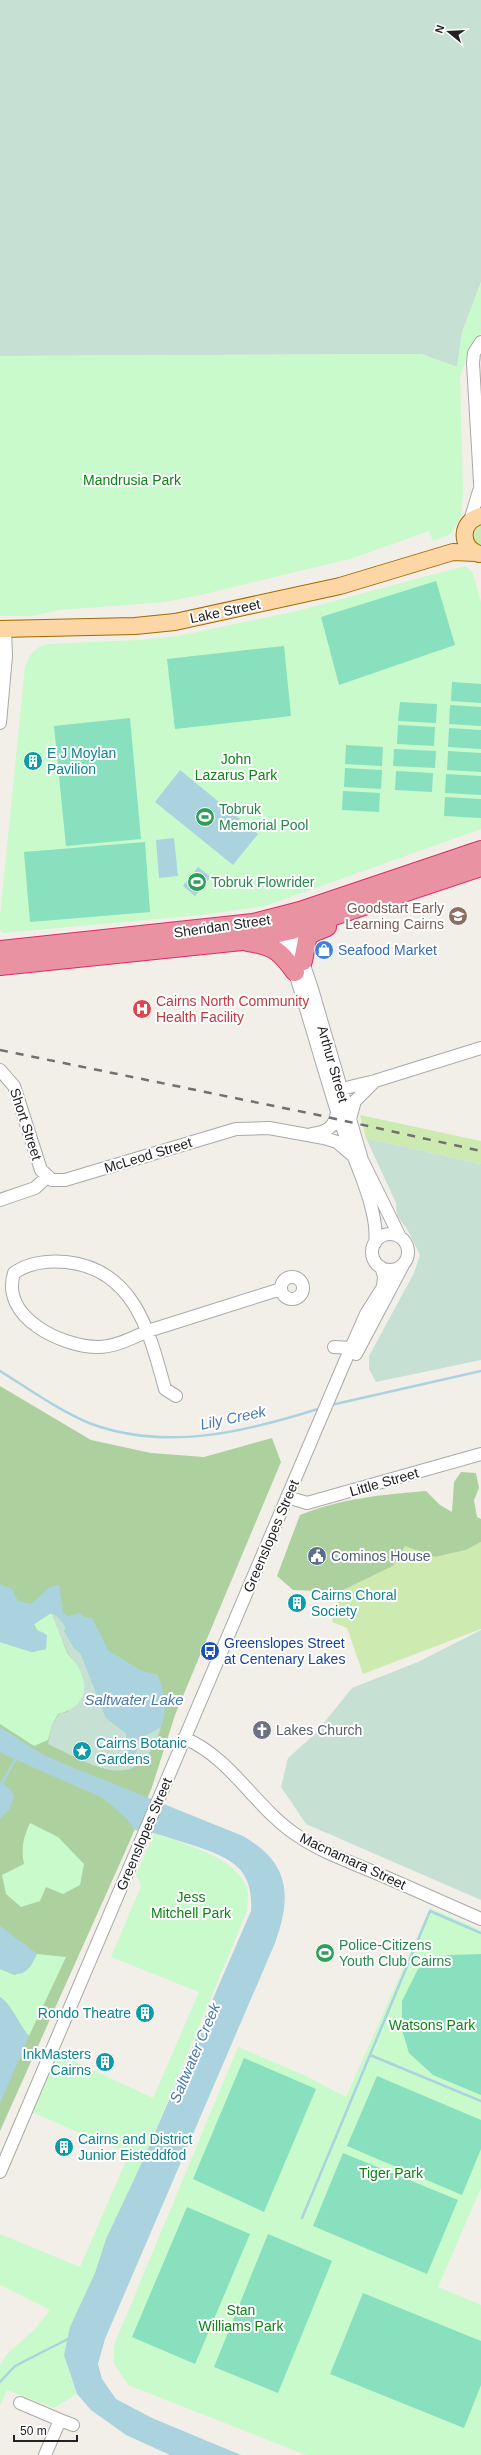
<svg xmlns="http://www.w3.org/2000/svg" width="481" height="2455" viewBox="0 0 481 2455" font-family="Helvetica,sans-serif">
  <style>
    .grass { fill: #cdebb0 }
    .forest { fill: #add19e }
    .wetland { fill: #c6e0d4 }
    .park { fill: #c8facc }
    .pitch { fill: #88e0be }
    .water { fill: #aad3df }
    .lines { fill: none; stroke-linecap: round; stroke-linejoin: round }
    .stream { stroke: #aad3df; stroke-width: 2.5 }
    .minor-casing { stroke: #a9a9a9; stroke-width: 14 }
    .major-casing { stroke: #a06b00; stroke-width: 18 }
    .highway-casing { stroke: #dc2a67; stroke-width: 20 }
    .minor { stroke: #fff; stroke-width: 12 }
    .major { stroke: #fcd6a4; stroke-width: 16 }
    .highway { stroke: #e892a2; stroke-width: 18 }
    .rail { stroke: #707070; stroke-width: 2.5; stroke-dasharray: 8 8; stroke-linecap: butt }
    .labels { text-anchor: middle; stroke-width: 4; stroke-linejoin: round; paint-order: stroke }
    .park-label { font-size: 14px; fill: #0c8416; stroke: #fff }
    .street-label { font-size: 14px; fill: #222; stroke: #fff }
    .culture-label { font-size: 14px; fill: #0d838f; stroke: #fff; text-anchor: start }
    .leisure-label { font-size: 14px; fill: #27864d; stroke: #fff; text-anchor: start }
    .education-label { font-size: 14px; fill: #785e54; stroke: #fff; text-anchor: end }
    .shop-label { font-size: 14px; fill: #366cbe; stroke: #fff; text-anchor: start }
    .health-label { font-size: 14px; fill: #be3a42; stroke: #fff; text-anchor: start }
    .service-label { font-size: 14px; fill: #4e5e75; stroke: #fff; text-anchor: start }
    .transit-label { font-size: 14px; fill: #164399; stroke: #fff; text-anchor: start }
    .worship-label { font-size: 14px; fill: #5b616d; stroke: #fff; text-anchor: start }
    .water-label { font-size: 15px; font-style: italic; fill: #4a7aab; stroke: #fff }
  </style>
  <rect width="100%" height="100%" fill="#f2efe9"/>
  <path class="grass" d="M481,520V549L475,546L470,529Z
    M360,1115L481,1141V1164L366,1138Z
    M481,1542V1629L363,1674L347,1628L332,1622L339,1592L393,1566L405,1546L435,1557L466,1550Z"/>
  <path class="forest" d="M0,1386L91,1440L151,1453L204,1457L272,1438L281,1462L175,1715L152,1787L129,1843L0,2131Z
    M461,1472L476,1473L479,1488L474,1500L477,1517L481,1519V1542L466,1550L435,1557L405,1546L393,1566L339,1592L293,1590L277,1576L300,1515C343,1498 380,1495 426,1491L440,1505L452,1512L454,1482Z"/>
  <path class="wetland" d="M0,0H481V282L462,333L457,367L421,354L0,356Z
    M366,1138L481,1164V1360L376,1382L369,1369V1356L414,1273L420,1255L407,1229L397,1216L396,1203Z
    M51,1613L57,1616L66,1627L65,1631L74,1648L81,1654L106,1718L126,1733L128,1756L132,1759L136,1752L139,1739L161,1727C139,1798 95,1766 48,1744L52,1725L59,1714L68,1712L83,1677L67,1651Z
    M481,1630V1900L306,1824L281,1787L288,1758L315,1734L352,1688L418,1662Z"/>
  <path class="park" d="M481,282V333L469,350L460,377L463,493L461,515L451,534L433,541L429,531L350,559L200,595L165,602L60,610L32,616H0V356L421,354L457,367L462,333Z
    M465,566L472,571L481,602V829L265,906L201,915L3,933L0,929V916L25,667L30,655L39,647L48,644L139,640L178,636L297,611Z
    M51,1613C57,1625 61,1638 66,1650C68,1656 74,1660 77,1665C91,1688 85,1707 58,1714L52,1725L48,1740L34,1746L0,1724V1642L32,1652L46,1649L34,1624Z
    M30,1823L58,1837L84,1864L80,1885L63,1894L46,1887L40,1901L21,1907L6,1894L2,1875L24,1864C21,1848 23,1838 30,1823Z
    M154,1833C182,1844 243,1858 248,1893C248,1899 247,1905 247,1911L143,2160L106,2239L95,2273L70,2375L77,2394L54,2408L7,2390L0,2406V2365L7,2354L34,2330L50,2310L0,2285V2234L80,2267L129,2154L27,2110L52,2051L153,2098L199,1992L111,1957L141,1886L136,1875Z
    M430,1908L481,1930V2188L438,2287L481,2305V2455H306L128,2385L114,2363V2345L238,2047L306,2076L346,2097Z
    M37,1954L66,1957L29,2036C19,2025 12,2005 0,1997V1969L15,1975L30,1967Z"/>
  <path class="pitch" d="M436,581L455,645L339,685L321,617Z
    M284,646L291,716L175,729L167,659Z
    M452,682L481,684V703L451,701Z
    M400,702L437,704L436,723L398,721Z
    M450,705L481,707V726L449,724Z
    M130,718L141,839L66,846L54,726Z
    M398,725L435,727L434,746L397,744Z
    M449,728L481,730V749L448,747Z
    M346,745L383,747L382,766L345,764Z
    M394,749L436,751L435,768L393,766Z
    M448,751L481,753V772L447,770Z
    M345,768L382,770L381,789L344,787Z
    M396,771L433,773L432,792L395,790Z
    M446,774L481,776V795L445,793Z
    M343,791L380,793L379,812L342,810Z
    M445,797L481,799V818L444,816Z
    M145,842L150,912L30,922L24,852Z
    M481,1954V2095L433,2075L409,2053L402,2030V2001L418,1969L448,1955Z
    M244,2058L316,2089L264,2212L193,2179Z
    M377,2076L481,2120V2149L462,2195L347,2146Z
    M343,2153L458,2200L427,2274L313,2226Z
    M187,2207L250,2234L195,2364L132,2337Z
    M268,2234L332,2261L278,2393L214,2367Z
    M363,2293L481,2341V2385L464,2428L330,2374Z"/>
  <path class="water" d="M180,770L258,834L233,865L155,802Z
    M174,838L178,876L159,878L156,840Z
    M198,867L211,877L195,896L183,886Z
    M0,1584L12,1589L18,1601L31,1604L50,1587L59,1585L63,1612L67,1616L80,1613L84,1617L92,1618L108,1650L140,1670L158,1675C165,1697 168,1705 161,1727L139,1739L136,1752L131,1759L128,1756L126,1733L106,1718L81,1654L74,1648L64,1631L66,1627L57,1616L51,1613L34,1624V1628L47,1635L46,1649L32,1652L0,1642Z
    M0,1727L40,1753L62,1763L243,1836C290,1863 292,1896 275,1943L105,2339L98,2364L102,2379L116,2399L152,2418L241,2455H170L126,2435L91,2410L77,2394L64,2355L70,2327L95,2273L106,2239L143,2160L251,1911C254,1866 228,1857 192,1845C172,1839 156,1832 135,1830L126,1818L103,1798L3,1754L0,1752Z
    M0,1781L11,1790L14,1797L9,1810L0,1819Z
    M0,1926L37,1954C26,1975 23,1978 0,1969Z
    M0,1997C12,2005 19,2025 29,2036L0,2103Z"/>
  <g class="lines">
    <path class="stream" d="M0,1371C29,1389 58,1410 89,1423C165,1452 246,1432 321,1408
      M331,1405L481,1371
      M2,1783L15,1760
      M370,2055L481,2101
      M302,2218L430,1911L481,1933
      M0,2382L15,2366L68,2339"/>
    <g class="minor-casing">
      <path id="minor" d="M481,342L474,353L473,363L481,499
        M470,521L479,491
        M0,723L6,656L5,629
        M288,924L292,930L312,989L362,1160L400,1237
        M282,925V932C303,995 320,1058 340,1121C351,1154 380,1210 375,1243
        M0,1070L14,1086L41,1170L52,1180H65L236,1129L269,1128L324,1138L337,1142L352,1155
        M333,1091L375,1081L481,1048
        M350,1119L355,1101L375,1081
        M312,1134C327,1132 335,1127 337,1112
        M0,1200L35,1188L47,1177
        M372 1252a18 18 0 1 1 36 0a18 18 0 1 1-36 0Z
        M281 1288a11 11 0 1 1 22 0a11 11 0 1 1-22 0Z
        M334,1347L351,1348L355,1344
        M356,1354L404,1263
        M176,1396L165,1389C150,1334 135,1269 66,1262C48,1260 28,1263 14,1273C0,1318 63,1347 98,1347C115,1347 132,1338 148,1331L281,1289
        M287,1497L307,1503L481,1454
        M184,1738C232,1758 255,1808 298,1836C320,1851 345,1860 369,1870C407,1886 444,1903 481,1919
        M0,2172L343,1366L366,1314L383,1287L384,1276L381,1267
        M20,2403L60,2420L45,2455
        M60,2420L73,2425"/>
    </g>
    <g class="major-casing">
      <path id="major" d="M479,554C459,547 460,521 481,516
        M0,629L135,626L175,622L340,586L453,552L476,553"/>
    </g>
    <g class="highway-casing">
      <path id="highway" d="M248,942C274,946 280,951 295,972
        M0,950L253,923L300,911L481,850
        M303,961L308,935L327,927
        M0,966L242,941L292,930L481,867"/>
    </g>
    <use href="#minor" class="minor"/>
    <use href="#major" class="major"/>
    <use href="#highway" class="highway"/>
    <path class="rail" d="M0,1050L318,1115L481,1151"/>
  </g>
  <defs>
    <g id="building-disc" transform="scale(1)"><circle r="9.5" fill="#0f9aa8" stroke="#fff"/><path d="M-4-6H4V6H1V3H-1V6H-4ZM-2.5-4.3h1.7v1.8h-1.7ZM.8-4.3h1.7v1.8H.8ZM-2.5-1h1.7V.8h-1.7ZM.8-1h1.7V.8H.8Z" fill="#fff"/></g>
    <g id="stadium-disc" transform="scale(1)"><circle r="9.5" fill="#2e9e5b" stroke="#fff"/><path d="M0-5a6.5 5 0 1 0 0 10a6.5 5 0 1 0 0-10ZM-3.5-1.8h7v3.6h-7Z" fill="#fff"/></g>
    <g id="school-disc" transform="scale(1)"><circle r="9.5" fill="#8d6e63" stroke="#fff"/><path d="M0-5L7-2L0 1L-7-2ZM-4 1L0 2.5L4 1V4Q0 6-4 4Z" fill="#fff"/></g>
    <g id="shop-disc" transform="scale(1)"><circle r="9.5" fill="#3f7fe0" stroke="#fff"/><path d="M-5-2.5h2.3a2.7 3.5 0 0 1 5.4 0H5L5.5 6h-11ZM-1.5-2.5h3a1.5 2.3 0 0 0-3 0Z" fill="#fff"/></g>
    <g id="hospital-disc" transform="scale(1)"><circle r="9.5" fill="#e0444e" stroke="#fff"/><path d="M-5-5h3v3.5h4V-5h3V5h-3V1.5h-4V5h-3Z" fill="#fff"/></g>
    <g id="civic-disc" transform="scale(1)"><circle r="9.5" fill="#5c6f8a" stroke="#fff"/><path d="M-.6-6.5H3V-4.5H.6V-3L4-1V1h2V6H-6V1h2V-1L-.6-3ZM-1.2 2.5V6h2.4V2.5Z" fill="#fff"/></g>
    <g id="bus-disc" transform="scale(1)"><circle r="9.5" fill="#1a4fb4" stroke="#fff"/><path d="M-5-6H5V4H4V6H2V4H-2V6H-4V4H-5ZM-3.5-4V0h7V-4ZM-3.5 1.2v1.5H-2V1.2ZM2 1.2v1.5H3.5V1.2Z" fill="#fff"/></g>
    <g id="church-disc" transform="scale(1)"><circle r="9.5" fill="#6b7280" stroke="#fff"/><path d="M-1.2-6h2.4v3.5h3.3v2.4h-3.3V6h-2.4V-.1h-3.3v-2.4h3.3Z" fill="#fff"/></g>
    <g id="sight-disc" transform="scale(1)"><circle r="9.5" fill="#0f9aa8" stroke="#fff"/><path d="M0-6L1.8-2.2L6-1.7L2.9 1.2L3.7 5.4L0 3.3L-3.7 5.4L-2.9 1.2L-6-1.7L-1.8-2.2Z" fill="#fff"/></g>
  </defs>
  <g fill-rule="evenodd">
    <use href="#building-disc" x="33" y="761"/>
    <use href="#stadium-disc" x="205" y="817"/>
    <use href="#stadium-disc" x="197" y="882"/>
    <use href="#school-disc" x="458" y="916"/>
    <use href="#shop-disc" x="324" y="950"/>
    <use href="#hospital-disc" x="142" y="1009"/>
    <use href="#civic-disc" x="317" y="1556"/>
    <use href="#building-disc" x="297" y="1603"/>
    <use href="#bus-disc" x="210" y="1651"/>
    <use href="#church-disc" x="262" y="1730"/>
    <use href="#sight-disc" x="82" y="1751"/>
    <use href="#stadium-disc" x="325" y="1953"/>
    <use href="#building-disc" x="145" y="2013"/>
    <use href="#building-disc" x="105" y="2062"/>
    <use href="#building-disc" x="64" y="2147"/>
  </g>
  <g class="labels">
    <g class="park-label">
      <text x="132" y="485">Mandrusia Park</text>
      <text x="236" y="764">John<tspan x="236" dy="16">Lazarus Park</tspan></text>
      <text x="191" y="1902">Jess<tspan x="191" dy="16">Mitchell Park</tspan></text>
      <text x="432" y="2030">Watsons Park</text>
      <text x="391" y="2178">Tiger Park</text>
      <text x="241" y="2315">Stan<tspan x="241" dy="16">Williams Park</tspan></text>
    </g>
    <g class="street-label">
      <text transform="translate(225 611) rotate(-12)" y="5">Lake Street</text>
      <text transform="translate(222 926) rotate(-8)" y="5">Sheridan Street</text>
      <text transform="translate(333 1064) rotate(74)" y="5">Arthur Street</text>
      <text transform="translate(26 1124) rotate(72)" y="5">Short Street</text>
      <text transform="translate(148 1155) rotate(-17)" y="5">McLeod Street</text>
      <text transform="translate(384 1482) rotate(-16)" y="5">Little Street</text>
      <text transform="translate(271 1536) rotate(-67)" y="5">Greenslopes Street</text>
      <text transform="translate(144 1834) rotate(-67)" y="5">Greenslopes Street</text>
      <text transform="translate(353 1861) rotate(25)" y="5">Macnamara Street</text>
    </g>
    <g class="culture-label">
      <text x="47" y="758">E J Moylan<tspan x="47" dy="16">Pavilion</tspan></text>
      <text x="311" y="1600">Cairns Choral<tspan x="311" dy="16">Society</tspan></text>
      <text x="96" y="1748">Cairns Botanic<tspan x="96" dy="16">Gardens</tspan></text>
      <text x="131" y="2018" text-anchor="end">Rondo Theatre</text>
      <text x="91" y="2059" text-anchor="end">InkMasters<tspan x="91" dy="16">Cairns</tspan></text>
      <text x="78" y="2144">Cairns and District<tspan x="78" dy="16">Junior Eisteddfod</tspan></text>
    </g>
    <g class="leisure-label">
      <text x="219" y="814">Tobruk<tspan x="219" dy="16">Memorial Pool</tspan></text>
      <text x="211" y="887">Tobruk Flowrider</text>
      <text x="339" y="1950">Police-Citizens<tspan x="339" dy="16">Youth Club Cairns</tspan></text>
    </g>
    <g class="education-label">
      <text x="444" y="913">Goodstart Early<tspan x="444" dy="16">Learning Cairns</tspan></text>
    </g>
    <g class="shop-label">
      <text x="338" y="955">Seafood Market</text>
    </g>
    <g class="health-label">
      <text x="156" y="1006">Cairns North Community<tspan x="156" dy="16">Health Facility</tspan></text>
    </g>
    <g class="service-label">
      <text x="331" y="1561">Cominos House</text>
    </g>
    <g class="transit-label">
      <text x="224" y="1648">Greenslopes Street<tspan x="224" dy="16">at Centenary Lakes</tspan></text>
    </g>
    <g class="worship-label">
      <text x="276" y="1735">Lakes Church</text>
    </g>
    <g class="water-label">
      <text transform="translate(233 1418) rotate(-12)" y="5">Lily Creek</text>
      <text x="134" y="1705">Saltwater Lake</text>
      <text transform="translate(195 2053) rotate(-67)" y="5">Saltwater Creek</text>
    </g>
  </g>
  <g transform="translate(449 32) rotate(288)" stroke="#ffffff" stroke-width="3" paint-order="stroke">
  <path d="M0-3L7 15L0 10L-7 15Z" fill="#222222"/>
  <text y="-6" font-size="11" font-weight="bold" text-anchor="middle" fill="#222222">N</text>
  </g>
  <path d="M14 2435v6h63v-6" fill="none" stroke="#222222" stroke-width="2"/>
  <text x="20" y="2435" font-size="12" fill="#222222" stroke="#ffffff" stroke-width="3" paint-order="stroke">50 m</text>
</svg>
